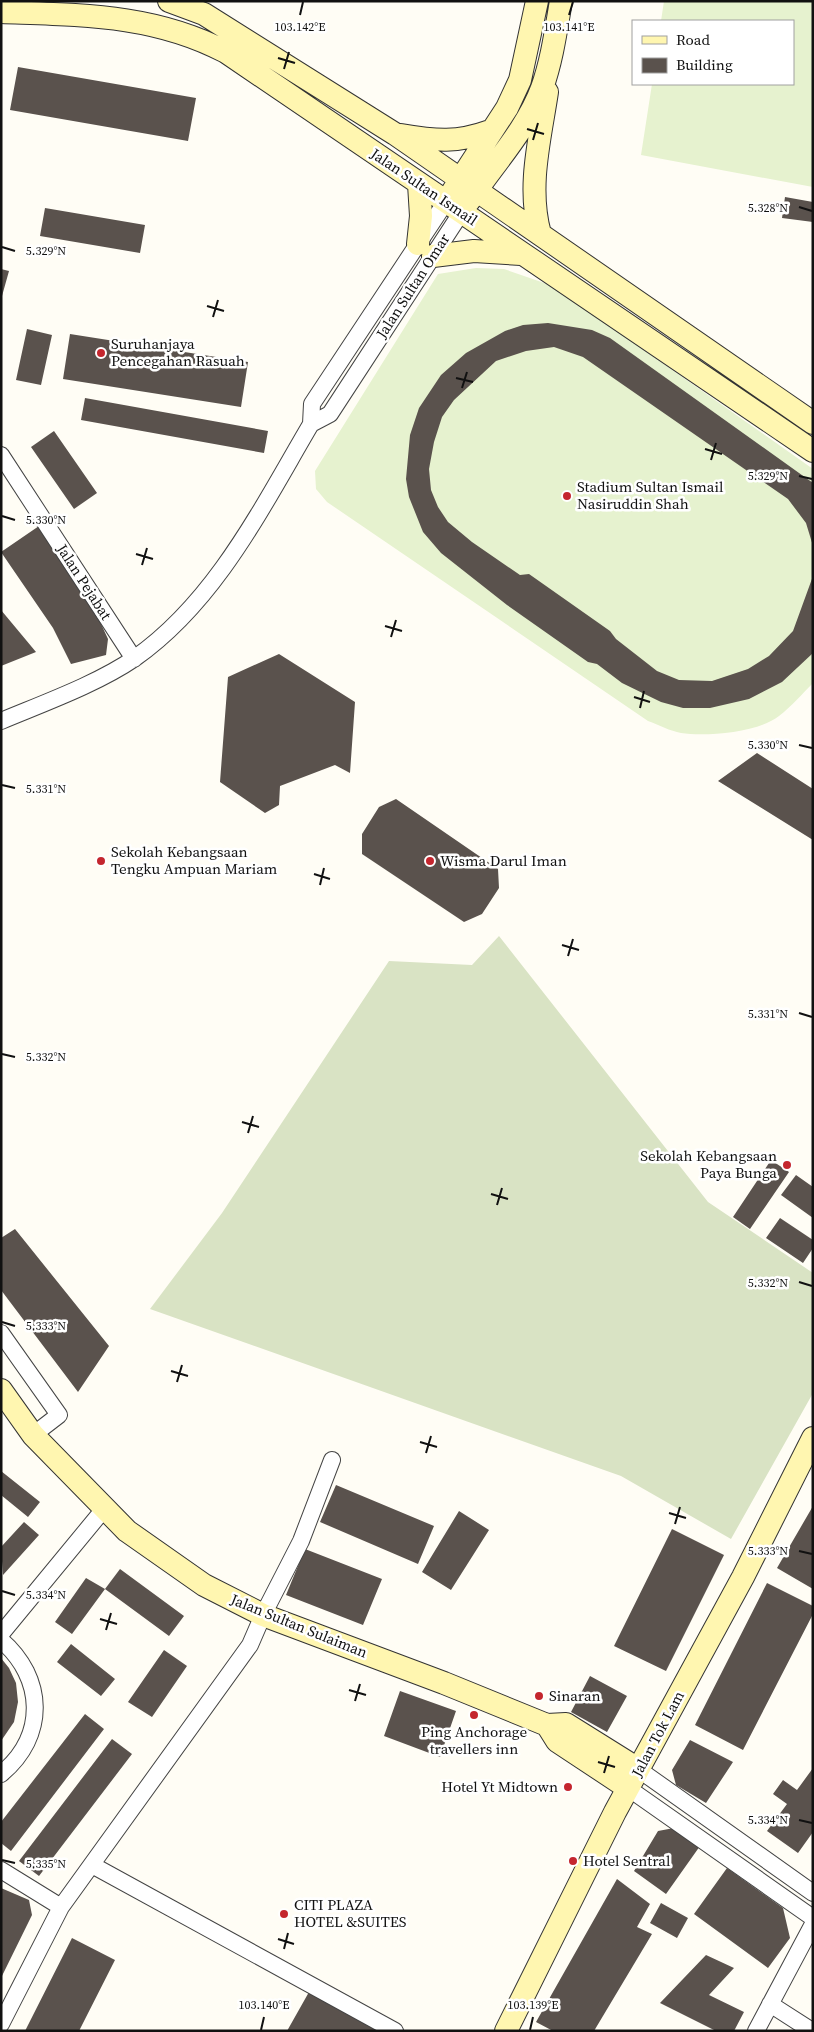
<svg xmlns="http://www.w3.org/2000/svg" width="814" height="2032" viewBox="0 0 814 2032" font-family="'Source Serif 4',serif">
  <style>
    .cemetery { fill: #d9e3c4 }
    .pitch { fill: #e6f2cf }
    .building { fill: #5a524d }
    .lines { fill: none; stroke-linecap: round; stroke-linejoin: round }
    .street-casing { stroke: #444; stroke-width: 18 }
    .secondary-casing { stroke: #333; stroke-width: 24 }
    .street { stroke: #fff; stroke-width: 16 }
    .secondary { stroke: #fff6b0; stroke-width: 22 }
    .ticks { fill: none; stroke: #111; stroke-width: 2 }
    .poi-dot { fill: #c4262e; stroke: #fff; stroke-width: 2 }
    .labels { text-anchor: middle; stroke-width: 5; stroke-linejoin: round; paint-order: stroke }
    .street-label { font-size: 15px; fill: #111; stroke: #fff }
    .poi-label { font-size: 15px; fill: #111; stroke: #fff; text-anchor: start }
    .ticks-label { font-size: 12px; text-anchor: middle; fill: #111; stroke: #fff; stroke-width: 5; stroke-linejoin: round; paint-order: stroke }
  </style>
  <rect width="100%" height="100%" fill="#fffdf5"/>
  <path class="cemetery" d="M499,936L708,1202L813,1273V1393L731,1539L621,1476L150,1309L222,1213L389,961L472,965Z"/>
  <path class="pitch" d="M664,1H813V187L641,155L652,84H793V21H661Z
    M476,268L504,269L553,286L813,469V683C802,694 791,707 779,716C759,732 707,737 681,733C670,731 659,725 648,721L327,502L316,489L315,471L438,274Z"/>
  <path class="building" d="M18,67L196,98L188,141L10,110Z
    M785,197L813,202V222L782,218Z
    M45,208L145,225L140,253L40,236Z
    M1,269L9,271L2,296H1Z
    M548,323L592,330L610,338L813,483V546L806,523L788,499L583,357L554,347L526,351L496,361L454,400L442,417L434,442L429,469L431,490L438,507L448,522L472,542L520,575L529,574L610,631L616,639L657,671L679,680L712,681L748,669L769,656L793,631L813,576V653L782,682L749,699L710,708H683L661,702L622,683L597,664L588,662L507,605L441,553L423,532L409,497L406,479L410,435L419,408L441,375L466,353L505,331L523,325Z
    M27,329L52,335L41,385L16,380Z
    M70,334L248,362L241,407L63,379Z
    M85,398L268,431L264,453L81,420Z
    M54,431L97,493L74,509L31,447Z
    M39,526L91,602L108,639L106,655L71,664L53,628L1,552Z
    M1,610L36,652L1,666Z
    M279,654L355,702L350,773L335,765L280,786L279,805L265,813L220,782L228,677Z
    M757,753L813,789V840L718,781Z
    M396,799L498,869L499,888L482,914L464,922L362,854V834L379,807Z
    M771,1160L789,1172L750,1229L733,1217Z
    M796,1175L813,1187V1218L781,1195Z
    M780,1218L813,1240V1248L803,1263L766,1238Z
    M15,1229L109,1346L78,1392L1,1290V1238Z
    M1,1471L40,1502L28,1517L1,1495Z
    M336,1485L434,1526L418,1564L320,1522Z
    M813,1506V1589L777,1568Z
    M459,1511L489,1530L451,1590L422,1572Z
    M24,1522L39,1535L3,1575L1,1547Z
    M672,1529L724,1555L666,1671L614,1646Z
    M305,1549L382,1579L363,1625L286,1595Z
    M120,1569L184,1616L169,1636L105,1589L72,1634L55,1622L86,1578L105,1589Z
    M767,1583L813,1606V1614L743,1750L695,1725Z
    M71,1644L115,1679L101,1696L57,1662Z
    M164,1650L187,1666L152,1717L128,1702Z
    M1,1658L9,1668L16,1683L18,1702L14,1722L1,1741Z
    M590,1676L627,1696L607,1732L571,1712Z
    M400,1691L456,1711L440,1757L384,1736Z
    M85,1714L104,1729L11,1851L1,1843V1822Z
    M112,1739L132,1754L39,1876L19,1861Z
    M690,1740L733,1762L706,1803L676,1785L672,1770Z
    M813,1768V1832L798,1853L767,1831L787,1804L773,1794L783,1780L797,1790Z
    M674,1828L700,1846L666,1894L634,1871L658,1831Z
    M727,1868L783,1908L790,1938L768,1968L694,1914Z
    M617,1879L650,1904L637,1927L652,1934L594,2031H553L536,2022Z
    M1,1888L29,1900L32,1915L1,1978Z
    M661,1903L688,1918L677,1938L650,1923Z
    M72,1938L115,1960L79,2031H25Z
    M706,1955L734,1968L709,1995L744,2012L734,2031H716L660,2003Z
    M309,1992L378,2031H287Z"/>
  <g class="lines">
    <g class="street-casing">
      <path id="street" d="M311,424L330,414L461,213
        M1,455L134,659
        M1,721C44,703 97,684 135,658C216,601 262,507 311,424L312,404L445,203
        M1,1333L59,1415L33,1435
        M1,1634L104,1509
        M1,1640C45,1678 47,1736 1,1774
        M638,1769L813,1893
        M628,1788L813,1918
        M92,1865L395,2031
        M1,1870L61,1907
        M770,2004L812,2031
        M1,2024L61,1907L250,1645L263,1615L301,1541L332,1460
        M756,2031L813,1924"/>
    </g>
    <g class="secondary-casing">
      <path id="secondary" d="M169,1L204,14L395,134L813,423
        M1,12C81,15 154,14 226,52L813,451
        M401,135C436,141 457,143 490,131
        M453,191L507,108L520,80L537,1
        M469,201C493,165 527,129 542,88C552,60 556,30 561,1
        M540,234C527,187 540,139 547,92
        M418,244L421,216L419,184
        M433,256L474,251L521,254
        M1,1390L33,1435L127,1531L204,1585L263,1615L444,1683L547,1725L566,1724L638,1769
        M547,1725L557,1741L628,1788
        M506,2031L615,1812L743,1577L813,1438"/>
    </g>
    <use href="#street" class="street"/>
    <use href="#secondary" class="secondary"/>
  </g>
  <path class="ticks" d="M300,15L303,2M569,15L573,2M278,58L295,63M284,69L289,52M527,129L544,134M533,140L538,123M799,207L812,211M2,247L15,251M207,306L224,311M213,317L218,300M456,378L473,382M462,388L467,372M705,449L722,454M711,460L716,443M799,476L812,479M2,516L15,520M136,554L153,559M142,565L147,548M385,626L402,631M391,637L396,620M634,697L650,702M640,708L644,691M799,745L812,748M2,785L15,788M314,874L330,879M320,885L324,868M562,945L579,950M568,956L573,939M799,1013L812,1017M2,1054L15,1057M242,1122L259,1127M248,1133L253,1116M491,1194L508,1199M497,1205L502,1188M799,1282L812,1286M2,1322L15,1326M171,1371L188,1376M177,1382L182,1365M420,1442L437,1447M426,1453L431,1436M669,1513L686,1518M675,1524L680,1507M799,1551L812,1554M2,1591L15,1595M100,1619L117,1624M106,1630L111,1613M349,1690L366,1695M355,1701L360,1684M598,1762L615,1767M604,1773L609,1756M799,1820L812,1823M2,1860L15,1863M278,1939L294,1944M284,1949L288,1933M261,2030L264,2017M530,2030L533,2017"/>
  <g class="poi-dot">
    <circle cx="101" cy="353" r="5"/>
    <circle cx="567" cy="496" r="5"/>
    <circle cx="101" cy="861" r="5"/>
    <circle cx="430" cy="861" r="5"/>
    <circle cx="787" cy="1165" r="5"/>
    <circle cx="539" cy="1696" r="5"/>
    <circle cx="474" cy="1715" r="5"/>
    <circle cx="568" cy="1787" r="5"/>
    <circle cx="573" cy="1861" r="5"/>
    <circle cx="284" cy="1914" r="5"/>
  </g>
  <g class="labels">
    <g class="street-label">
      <text transform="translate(424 187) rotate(34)" y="5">Jalan Sultan Ismail</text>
      <text transform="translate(413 286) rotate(-57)" y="5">Jalan Sultan Omar</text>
      <text transform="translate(84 582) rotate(57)" y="5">Jalan Pejabat</text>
      <text transform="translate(299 1626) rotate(22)" y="5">Jalan Sultan Sulaiman</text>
      <text transform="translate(658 1734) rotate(-62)" y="5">Jalan Tok Lam</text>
    </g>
    <g class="poi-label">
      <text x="111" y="349">Suruhanjaya<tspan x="111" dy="17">Pencegahan Rasuah</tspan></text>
      <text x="577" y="492">Stadium Sultan Ismail<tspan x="577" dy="17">Nasiruddin Shah</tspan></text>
      <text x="111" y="857">Sekolah Kebangsaan<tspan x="111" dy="17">Tengku Ampuan Mariam</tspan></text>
      <text x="440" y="866">Wisma Darul Iman</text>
      <text x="777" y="1161" text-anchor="end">Sekolah Kebangsaan<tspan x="777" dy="17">Paya Bunga</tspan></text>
      <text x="549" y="1701">Sinaran</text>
      <text x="474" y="1737" text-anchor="middle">Ping Anchorage<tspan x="474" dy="17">travellers inn</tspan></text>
      <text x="558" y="1792" text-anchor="end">Hotel Yt Midtown</text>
      <text x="583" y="1866">Hotel Sentral</text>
      <text x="294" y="1910">CITI PLAZA<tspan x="294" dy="17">HOTEL &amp;SUITES</tspan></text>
    </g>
  </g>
  <g class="ticks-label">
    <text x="300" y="31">103.142°E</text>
    <text x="569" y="31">103.141°E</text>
    <text x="768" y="212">5.328°N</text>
    <text x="46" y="255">5.329°N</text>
    <text x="768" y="480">5.329°N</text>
    <text x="46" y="524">5.330°N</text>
    <text x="768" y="749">5.330°N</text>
    <text x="46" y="793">5.331°N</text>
    <text x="768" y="1018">5.331°N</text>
    <text x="46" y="1061">5.332°N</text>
    <text x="768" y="1287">5.332°N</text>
    <text x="46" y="1330">5.333°N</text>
    <text x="768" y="1555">5.333°N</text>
    <text x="46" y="1599">5.334°N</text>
    <text x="768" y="1824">5.334°N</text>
    <text x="46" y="1868">5.335°N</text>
    <text x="264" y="2009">103.140°E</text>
    <text x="533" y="2009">103.139°E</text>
  </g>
  <rect width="814" height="2032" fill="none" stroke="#111111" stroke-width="5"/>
  <rect x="632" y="20" width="162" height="65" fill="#ffffff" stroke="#a0a0a0"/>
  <rect x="642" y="36" width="25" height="8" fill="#fff6b0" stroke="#a0a0a0"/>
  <text x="676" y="45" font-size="15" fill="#111111">Road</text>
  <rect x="642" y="58" width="25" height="15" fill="#5a524d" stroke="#a0a0a0"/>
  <text x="676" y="70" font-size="15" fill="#111111">Building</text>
</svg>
